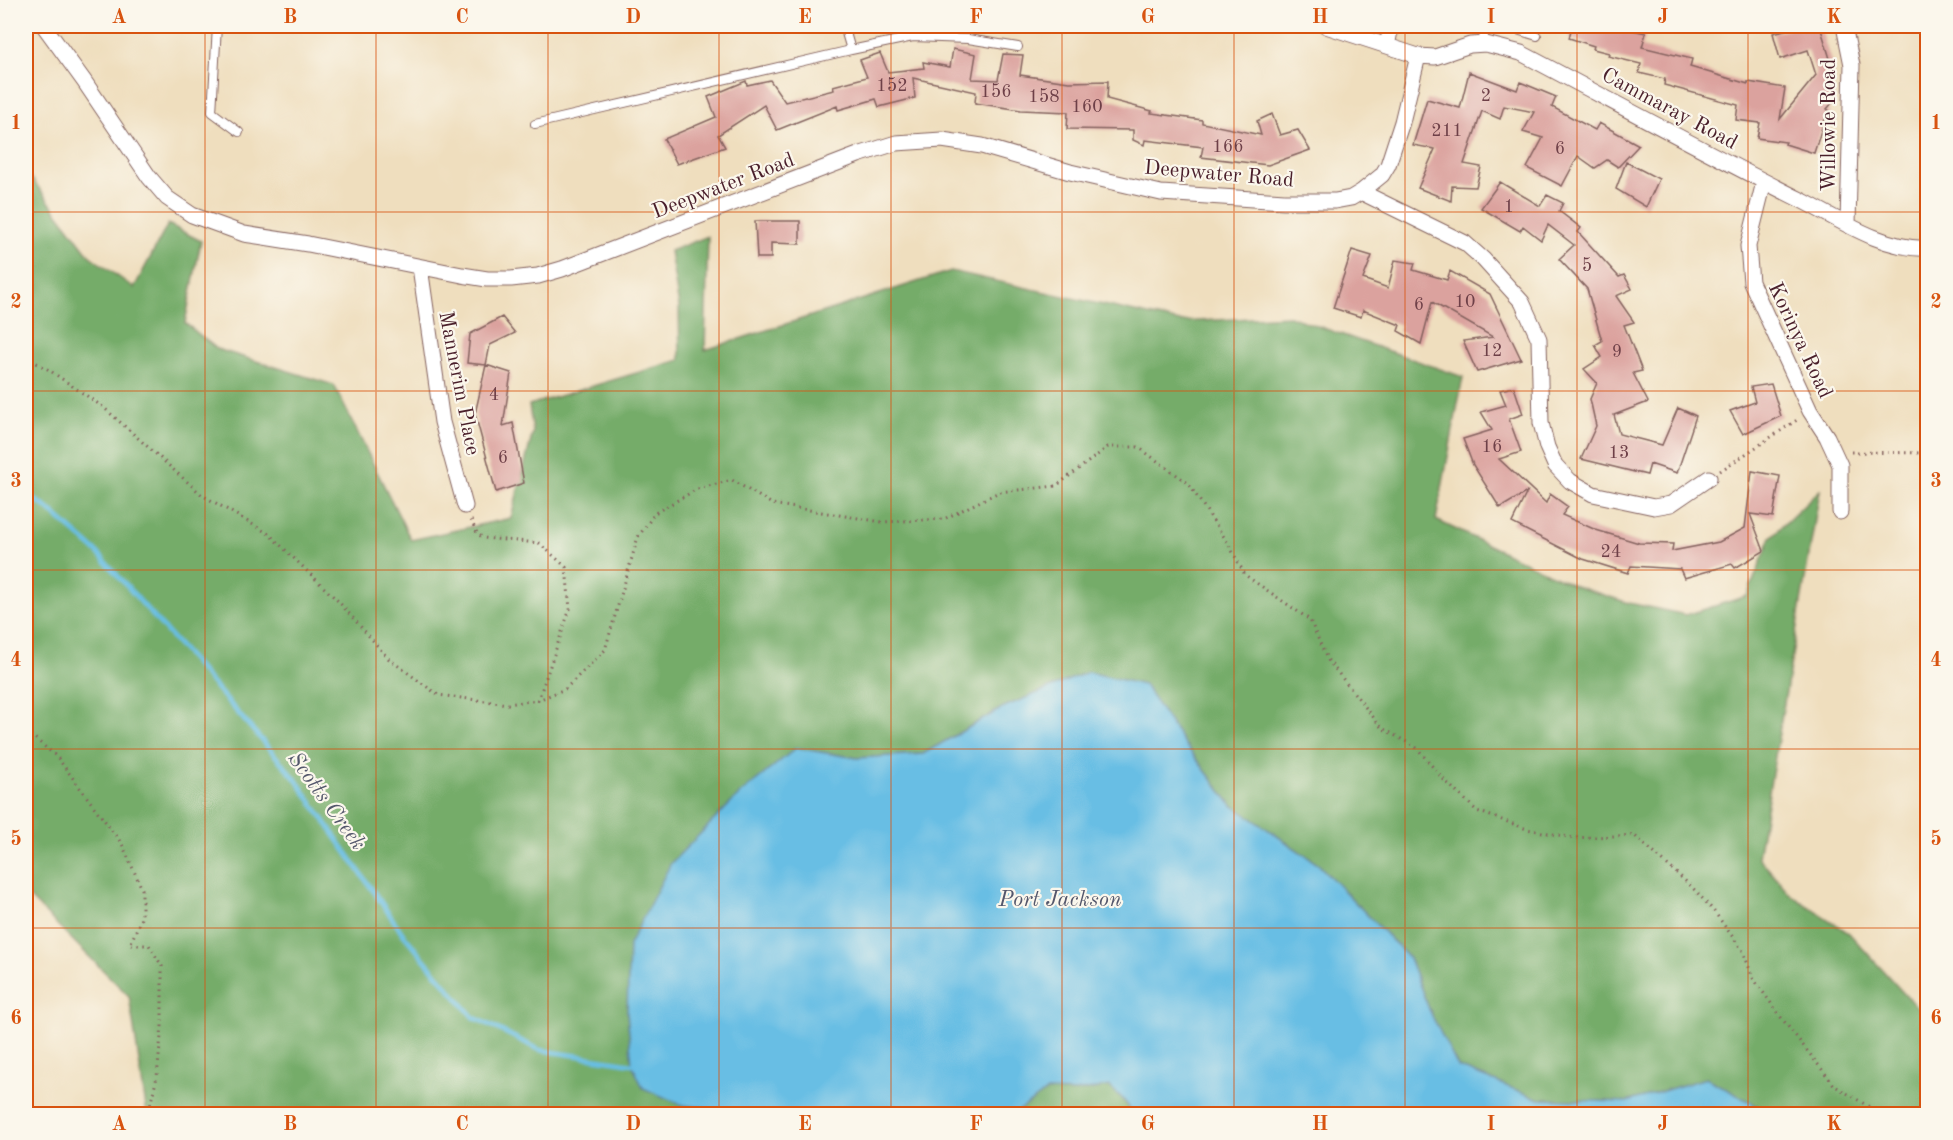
<svg xmlns="http://www.w3.org/2000/svg" width="1953" height="1140" viewBox="0 0 1953 1140" font-family="'Old Standard TT',serif">
  <style>
    .forest { fill: #75ac69; stroke: #60664a; stroke-width: 1.5 }
    .water { fill: #67bee4; stroke: #586e88; stroke-width: 1.5 }
    .lines { fill: none; stroke-linecap: round; stroke-linejoin: round }
    .stream { stroke: #67bee4; stroke-width: 4.5 }
    .building { fill: #dba29e }
    .service-casing { stroke: #84625e; stroke-width: 10 }
    .minor-casing { stroke: #84625e; stroke-width: 17 }
    .path { stroke: #84625e; stroke-width: 3; stroke-dasharray: 1.5 4.5; stroke-linecap: butt }
    .service { stroke: #fff; stroke-width: 8 }
    .minor { stroke: #fff; stroke-width: 15 }
    .grid { fill: none; stroke: #d8530f; stroke-width: 1.5; stroke-opacity: 0.55 }
    .labels { text-anchor: middle; stroke-width: 4.5; stroke-linejoin: round; paint-order: stroke }
    .number-label { font-size: 18px; fill: #6e4048 }
    .street-label { font-size: 21px; fill: #4a1f2b; stroke: #fbf7ec }
    .water-label { font-size: 22px; font-style: italic; fill: #54576c; stroke: #fbf7ec }
    .neatline { fill: none; stroke: #d8530f; stroke-width: 2 }
    .grid-label { font-size: 20px; text-anchor: middle; font-weight: bold; fill: #d8530f }
  </style>
  <rect width="100%" height="100%" fill="#fbf7ec"/>
  <filter id="ink" filterUnits="userSpaceOnUse"><feTurbulence type="fractalNoise" baseFrequency=".0167" numOctaves="2"/><feDisplacementMap in="SourceGraphic" scale="12" xChannelSelector="R" yChannelSelector="G"/><feConvolveMatrix kernelMatrix="1 2 1 2 8 2 1 2 1" color-interpolation-filters="sRGB"/></filter>
  <filter id="wash" filterUnits="userSpaceOnUse"><feTurbulence type="fractalNoise" baseFrequency=".008" numOctaves="4" result="noise"/><feDisplacementMap in="SourceGraphic" scale="24" xChannelSelector="R" yChannelSelector="G"/><feGaussianBlur stdDeviation="1.35" result="paint"/><feColorMatrix in="noise" values="0 0 0 0 0 0 0 0 0 0 0 0 0 0 0 0 0 1.4 0 .05"/><feComposite in="paint" operator="in"/></filter>
  <g filter="url(#wash)">
    <rect width="100%" height="100%" fill="#efdebe"/>
    <path class="forest" d="M26,171L90,256L134,288L168,224L201,241L185,323L217,349L334,385L411,540L511,518L533,432L529,405L680,360L679,307L670,251L708,236L705,350L951,271L1180,322L1289,316L1463,377L1436,520L1575,586L1629,603L1686,615L1747,596L1771,537L1820,490L1758,857L1791,895L1849,933L1927,1019V1114H1772L1706,1078L1627,1102L1539,1099L1458,1067L1431,1014L1409,958L1319,865L1231,804L1184,743L1144,686L1088,672L1004,707L923,754L857,758L796,748L682,1105L707,1108L722,1114H147L129,996L26,894Z
      M1109,1086L1122,1098L1134,1114H1014L1047,1091L1076,1092Z"/>
    <path class="water" d="M1088,672L1144,685L1184,743L1231,804L1319,865L1409,958L1431,1014L1458,1067L1539,1099L1627,1102L1706,1078L1772,1114H1134L1122,1098L1109,1086L1076,1092L1047,1091L1014,1114H722L707,1108L682,1105L643,1088L632,1064L627,1013L629,945L671,863L741,793L796,748L857,758L923,754L1004,707Z"/>
    <g class="lines">
      <path class="stream" d="M26,494L46,507L97,552L294,777L403,934L473,1017L540,1050L632,1064"/>
    </g>
    <g id="blocks">
      <path class="building" d="M1572,26H1614L1646,33L1642,47L1692,59L1690,67L1748,84V82L1785,88L1780,119L1816,75L1808,50L1780,59L1773,33L1800,26H1820L1831,62L1833,102L1827,109L1831,112L1824,121L1814,153L1785,144L1786,142L1757,138L1760,123L1736,120L1738,105L1664,85L1665,79L1639,73L1641,64L1608,56L1609,53L1593,49L1594,46L1569,38Z
        M953,49L976,54L972,79L998,80L1003,54L1023,55L1020,75L1069,82L1108,81L1107,99L1152,111L1151,113L1202,120V123L1261,135L1257,121L1272,114L1280,135L1298,130L1310,150L1268,165L1201,157L1203,147L1145,140L1144,145L1133,140V130L1067,129L1068,112L1021,110L975,103L976,92L913,78L915,98L879,107L876,99L838,110L837,106L777,130L764,105L718,135L725,147L677,164L664,139L716,117L708,97L746,81L747,85L770,80L785,102L834,90L833,86L867,77L860,60L880,53L888,72L924,68L923,62L950,67Z
        M1469,72L1517,90L1520,82L1556,97L1552,107L1595,130L1599,123L1639,145L1618,167L1607,160L1595,168L1578,156L1562,186L1527,168L1543,138L1523,132L1534,112L1504,106L1500,119L1482,111L1464,164L1481,167L1476,187L1452,186L1451,201L1418,188L1435,149L1413,145L1427,99L1460,108Z
        M1626,162L1659,179L1646,207L1616,189Z
        M1500,182L1540,206L1547,195L1563,203L1559,211L1581,228L1578,232L1619,277L1624,275L1632,289L1616,296L1634,322L1624,325L1642,371L1633,373L1648,402L1614,415L1619,434L1662,445L1678,408L1696,416L1677,473L1650,464L1647,475L1581,459L1596,426L1590,399L1597,383L1584,369L1602,357L1595,345L1602,341L1587,289L1559,259L1574,245L1548,225L1541,240L1523,226L1520,231L1481,208Z
        M755,221H800V244L771,243V258H757Z
        M1352,250L1372,256L1363,279L1388,288L1395,260L1415,263L1413,270L1447,280L1450,271L1490,294L1521,359L1477,372L1463,341L1493,337L1432,302L1421,344L1398,331L1400,325L1363,310L1361,317L1333,308Z
        M502,317L515,333L490,345L486,365L467,363L470,334Z
        M486,365L511,373L503,426L513,423L524,483L496,492L475,414Z
        M1771,384L1781,416L1743,434L1730,411L1755,402L1751,387Z
        M1514,387L1523,414L1509,419L1521,452L1499,459L1546,503L1550,494L1568,507L1562,515L1596,530L1639,543L1673,544L1672,551L1719,542L1745,528L1752,471L1780,476L1773,517L1750,514L1764,551L1735,568L1732,564L1684,578L1680,569L1631,566L1628,573L1583,559L1512,523L1527,492L1500,508L1473,465L1463,439L1492,430L1481,412L1506,405L1500,390Z"/>
    </g>
  </g>
  <g filter="url(#ink)">
    <use href="#blocks" fill-opacity="0" stroke="#84625e" stroke-width="1.5"/>
    <g class="lines">
      <g class="service-casing">
        <path id="service" d="M217,26L212,112L239,132
          M1504,26L1537,36
          M1486,44L1483,34L1489,26
          M851,50L913,37L968,39L1018,47
          M535,124L851,50L844,26"/>
      </g>
      <g class="minor-casing">
        <path id="minor" d="M44,26L84,81L149,177L167,198L192,215L244,234L308,244L462,275L487,279H511L538,276L562,269L858,155L896,143L942,140L982,146L1070,172L1161,193L1284,201H1335L1351,198L1361,192L1382,175L1388,165L1402,122L1418,56
          M1326,26L1418,56L1435,57L1470,45L1486,44L1521,53C1614,102 1707,153 1801,200C1838,219 1885,251 1928,248
          M1844,26L1852,65L1848,224
          M1387,46L1391,26
          M1764,182L1748,246L1751,282L1810,411L1827,437L1840,465V512
          M1361,192L1465,243L1483,259L1522,302L1539,339L1541,423L1547,447L1555,465L1570,481L1593,494L1654,507L1671,504L1709,478
          M420,267L442,422L465,506"/>
      </g>
      <path class="path" d="M26,357L49,370L103,407L202,495L269,534L339,602L389,659L438,695L508,704L538,700L565,689L605,650L638,537L655,513L697,489L732,480L772,504L882,522L944,519L999,492L1056,486L1108,447H1138L1188,483L1228,543L1245,575L1310,620L1327,659L1382,728L1417,748L1442,778L1477,811L1527,829L1574,838L1634,835L1691,886L1713,910L1743,951L1753,978L1783,1020L1835,1086L1881,1114
        M1851,452L1928,453
        M1720,471L1800,418
        M471,520L477,533L483,538L539,543L566,567L570,609L538,700
        M26,731L57,757L122,844L142,889V916L130,945H149L162,966V1026L157,1077L148,1114"/>
      <use href="#service" class="service"/>
      <use href="#minor" class="minor"/>
    </g>
  </g>
  <path class="grid" d="M205,26V1114M376,26V1114M548,26V1114M719,26V1114M891,26V1114M1062,26V1114M1234,26V1114M1405,26V1114M1577,26V1114M1748,26V1114M26,212H1928M26,391H1928M26,570H1928M26,749H1928M26,928H1928"/>
  <g class="labels">
    <g class="number-label">
      <text x="892" y="91">152</text>
      <text x="996" y="97">156</text>
      <text x="1486" y="101">2</text>
      <text x="1044" y="102">158</text>
      <text x="1087" y="112">160</text>
      <text x="1447" y="136">211</text>
      <text x="1228" y="152">166</text>
      <text x="1560" y="154">6</text>
      <text x="1509" y="212">1</text>
      <text x="1587" y="271">5</text>
      <text x="1465" y="307">10</text>
      <text x="1419" y="310">6</text>
      <text x="1492" y="356">12</text>
      <text x="1617" y="357">9</text>
      <text x="494" y="400">4</text>
      <text x="1492" y="452">16</text>
      <text x="1619" y="458">13</text>
      <text x="503" y="463">6</text>
      <text x="1611" y="557">24</text>
    </g>
    <g class="street-label">
      <text transform="translate(1670 108) rotate(28)" y="7">Cammaray Road</text>
      <text transform="translate(1828 125) rotate(-90)" y="7">Willowie Road</text>
      <text transform="translate(1219 173) rotate(5)" y="7">Deepwater Road</text>
      <text transform="translate(723 185) rotate(-21)" y="7">Deepwater Road</text>
      <text transform="translate(1801 340) rotate(65)" y="7">Korinya Road</text>
      <text transform="translate(460 383) rotate(79)" y="7">Mannerim Place</text>
    </g>
    <g class="water-label">
      <text transform="translate(328 800) rotate(54)" y="8">Scotts Creek</text>
      <text x="1060" y="906">Port Jackson</text>
    </g>
  </g>
  <rect width="1953" height="1140" fill="none" stroke="#fbf7ec" stroke-width="66"/>
  <rect x="33" y="33" width="1887" height="1074" class="neatline"/>
  <g class="grid-label">
    <text x="119" y="23">A</text>
    <text x="290" y="23">B</text>
    <text x="462" y="23">C</text>
    <text x="633" y="23">D</text>
    <text x="805" y="23">E</text>
    <text x="976" y="23">F</text>
    <text x="1148" y="23">G</text>
    <text x="1320" y="23">H</text>
    <text x="1491" y="23">I</text>
    <text x="1663" y="23">J</text>
    <text x="1834" y="23">K</text>
    <text x="16" y="129">1</text>
    <text x="1936" y="129">1</text>
    <text x="16" y="308">2</text>
    <text x="1936" y="308">2</text>
    <text x="16" y="487">3</text>
    <text x="1936" y="487">3</text>
    <text x="16" y="666">4</text>
    <text x="1936" y="666">4</text>
    <text x="16" y="845">5</text>
    <text x="1936" y="845">5</text>
    <text x="16" y="1024">6</text>
    <text x="1936" y="1024">6</text>
    <text x="119" y="1130">A</text>
    <text x="290" y="1130">B</text>
    <text x="462" y="1130">C</text>
    <text x="633" y="1130">D</text>
    <text x="805" y="1130">E</text>
    <text x="976" y="1130">F</text>
    <text x="1148" y="1130">G</text>
    <text x="1320" y="1130">H</text>
    <text x="1491" y="1130">I</text>
    <text x="1663" y="1130">J</text>
    <text x="1834" y="1130">K</text>
  </g>
</svg>
